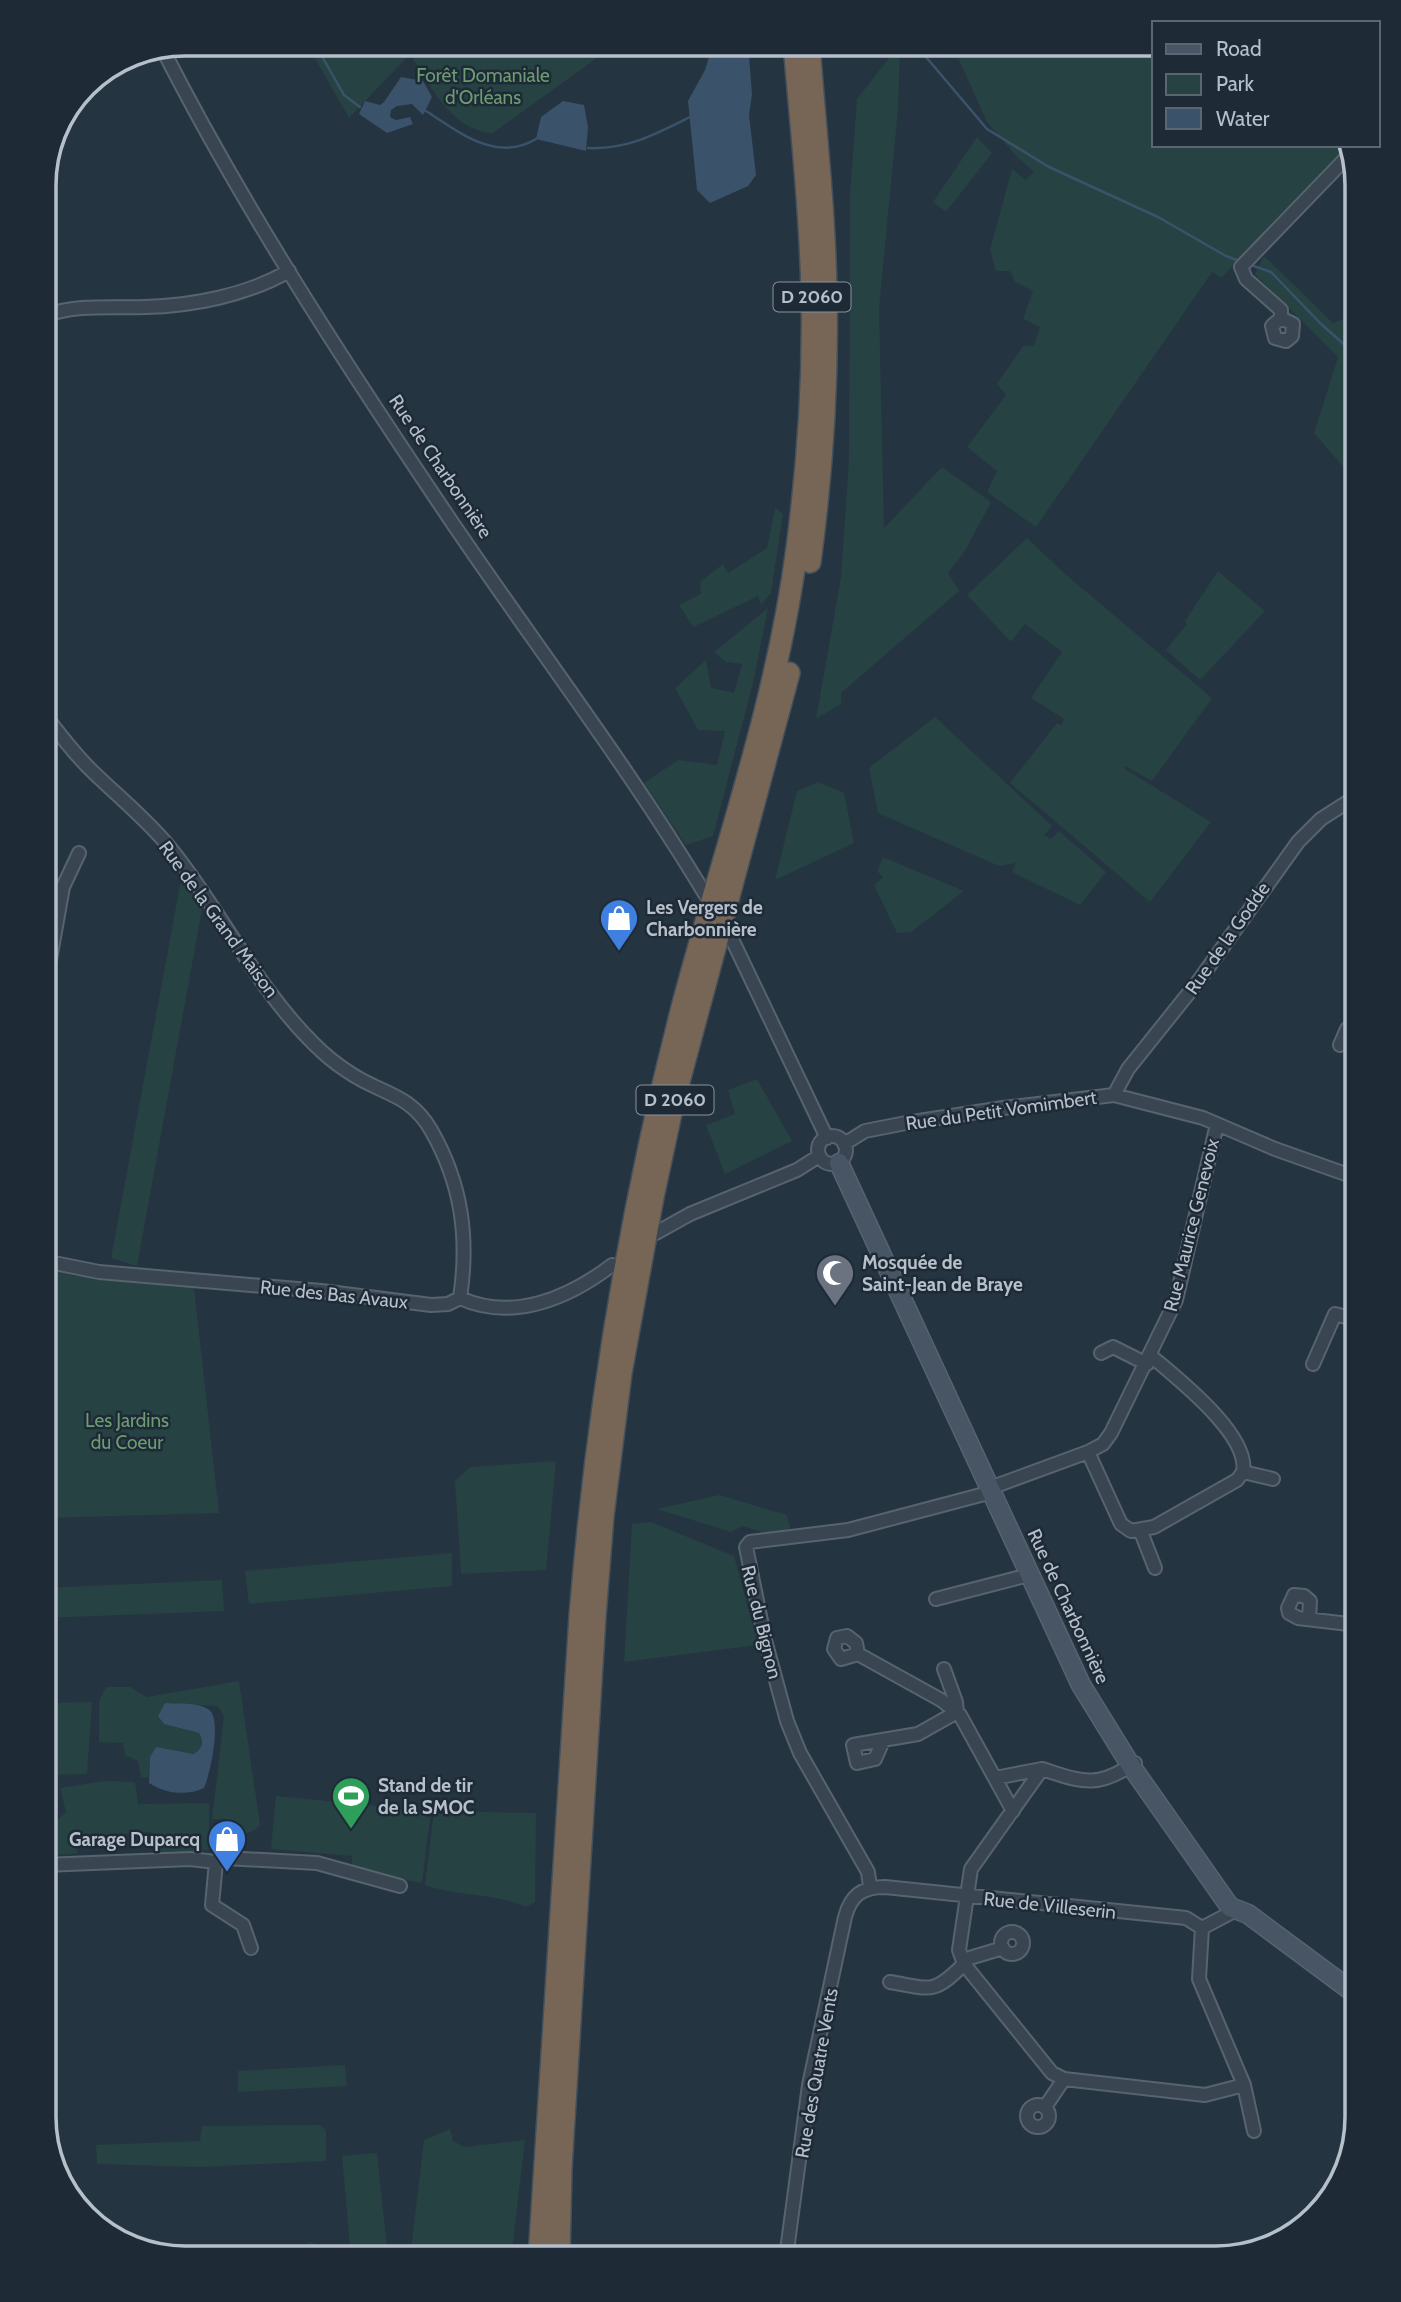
<svg xmlns="http://www.w3.org/2000/svg" width="1401" height="2302" viewBox="0 0 1401 2302" font-family="Cabin,sans-serif">
  <style>
    .green { fill: #274242 }
    .water { fill: #3a536a }
    .lines { fill: none; stroke-linecap: round; stroke-linejoin: round }
    .stream { stroke: #3a536a; stroke-width: 2.5 }
    .street-casing { stroke: #57636e; stroke-width: 16 }
    .secondary-casing { stroke: #57636e; stroke-width: 21 }
    .highway-casing { stroke: #44505b; stroke-width: 24 }
    .street { stroke: #394551; stroke-width: 12 }
    .secondary { stroke: #475564; stroke-width: 18 }
    .highway { stroke: #776656; stroke-width: 21 }
    .labels { text-anchor: middle; stroke-width: 5; stroke-linejoin: round; paint-order: stroke }
    .shield { fill: #1e2a36; stroke: #88939e; stroke-width: 2 }
    .shield-label { font-size: 18px; font-weight: bold; fill: #b6c0cb }
    .park-label { font-size: 19px; fill: #6c9c72; stroke: #1e2a36 }
    .street-label { font-size: 19px; fill: #b6c0cb; stroke: #1e2a36 }
    .poi-label { font-size: 19px; font-weight: bold; fill: #b6c0cb; stroke: #1e2a36; text-anchor: start }
    .rim { fill: none; stroke: #b6c0cb; stroke-width: 3.5 }
  </style>
  <rect width="100%" height="100%" fill="#253441"/>
  <path class="green" d="M307,44H616L493,133C451,131 431,86 410,54L349,118Z
    M900,44L898,109L879,309L884,528L942,467L991,502L965,551L948,573L959,591L841,693V704L816,719L841,577L849,460L850,195L857,99Z
    M962,44H1154V145L1348,147L1221,278L1212,272L1036,527L987,492L997,471L967,447L1006,395L997,384L1023,346H1034L1040,327L1023,319L1033,291L1015,282L1010,271H996L990,250L1012,169L1026,180L1034,172L1018,158L987,122L956,53Z
    M977,137L992,153L946,212L933,202Z
    M1264,256L1333,323L1352,316L1357,322V483L1314,433L1338,357L1255,274Z
    M775,508L783,514L771,593L761,605L758,596L693,627L679,605L701,594L700,582L723,564L728,573L767,548Z
    M1027,538L1063,572L1212,698L1152,781L1125,766V769L1211,822L1150,902L1010,783L1057,723L1061,725L1064,719L1031,698L1062,652L1025,624L1011,642L967,595Z
    M1218,571L1265,611L1200,680L1166,650L1187,624L1185,621Z
    M768,608L753,683L713,836L686,845L644,783L678,760L717,765L725,731L698,730L675,688L706,660L711,688L734,693L742,664L726,662L714,652Z
    M935,717L1052,826L1044,835L1051,839L1059,831L1106,872L1080,905L1012,872L1016,863L999,866L878,813L869,768Z
    M818,782L844,793L854,843L775,880L797,791Z
    M883,857L964,891L911,932L897,933L874,885L883,877L877,871Z
    M181,880L203,904L137,1266L111,1258Z
    M757,1079L792,1141L725,1174L706,1125L735,1114L728,1090Z
    M44,1269L75,1276L194,1288L219,1513L44,1518Z
    M556,1461L546,1570L461,1574L455,1481L470,1467Z
    M719,1495L787,1515L791,1532L774,1536L743,1526L731,1532L657,1509Z
    M651,1522L734,1556L758,1645L624,1662L632,1524Z
    M452,1553V1586L249,1604L245,1571Z
    M222,1580L224,1611L44,1618V1588Z
    M239,1681L260,1825C251,1835 242,1835 229,1831L226,1819H212L224,1717L218,1706L164,1703V1724L199,1733C204,1743 203,1748 194,1754L156,1747L150,1757L149,1777L141,1778L138,1761L125,1755L123,1743L99,1742V1701L106,1687H130L147,1697Z
    M92,1702L87,1774L44,1775V1703Z
    M104,1781L135,1782L138,1804L209,1803V1850L153,1854L151,1832L78,1837L77,1853C63,1856 55,1856 44,1847V1833L66,1812L60,1788Z
    M276,1796L431,1811L422,1883L374,1875L352,1867V1856L271,1849Z
    M434,1811L536,1813L535,1902L526,1907C491,1892 458,1897 425,1885Z
    M345,2065L347,2086L238,2092V2071Z
    M320,2125L326,2130V2161L200,2167L97,2164L96,2145L200,2141L202,2126Z
    M450,2129L453,2141L465,2147L525,2140L511,2258H410L424,2140Z
    M377,2153L388,2258H351L342,2156Z
    M310,2242L340,2254V2258H255L256,2253L273,2249L294,2252Z"/>
  <path class="water" d="M713,44H748L752,94L749,115L756,175L748,186L710,203L697,190L688,101L705,70Z
    M401,77L423,81L432,97L423,115L412,104L397,106L391,110L390,117L396,120L410,117L413,124L387,133L359,114L365,101L380,105L384,102Z
    M563,101L584,105L588,127L586,151L536,139L541,117Z
    M165,1703C177,1704 197,1702 208,1709C223,1717 210,1775 204,1788C186,1796 166,1794 149,1783L150,1757L156,1747L194,1754C203,1748 204,1742 199,1733L164,1724L158,1716Z"/>
  <g class="lines">
    <path class="stream" d="M315,44L344,95L360,107
      M915,44L987,129L1049,167L1158,217L1226,256L1242,262
      M426,111C459,132 496,163 536,139
      M588,148C627,150 656,134 690,117
      M1251,265L1271,272L1320,323L1357,356"/>
    <g class="street-casing">
      <path id="street" d="M162,48C242,205 339,354 437,500C525,632 623,758 705,894
        M44,316C77,304 110,308 145,307C193,306 247,295 289,271
        M1281,318L1293,324L1292,336L1286,341L1275,338L1272,326L1281,318V310L1246,279L1241,267L1350,154
        M44,714C58,732 72,751 88,767C115,794 147,819 171,849C222,912 255,986 314,1044C324,1054 336,1064 347,1071C379,1094 409,1092 431,1130C462,1184 469,1238 460,1298
        M729,933L827,1138
        M44,993L63,887L79,853
        M1340,1045L1347,1029L1357,1021
        M1114,1095L1128,1069L1200,979L1298,842L1321,819L1357,796
        M818 1150a14 14 0 1 1 28 0a14 14 0 1 1-28 0Z
        M844,1144L865,1131L906,1123L1003,1108L1114,1095L1203,1118L1275,1149L1357,1178
        M656,1233L690,1214L797,1170L819,1156
        M44,1261L99,1272L321,1291L431,1305L448,1304L460,1298
        M460,1298C513,1322 569,1298 612,1265
        M1101,1353L1113,1347L1147,1364
        M1313,1364L1335,1314L1357,1320
        M1088,1452L1121,1524L1131,1531L1154,1527L1237,1480L1243,1472C1250,1435 1178,1379 1151,1356
        M1243,1472L1273,1479
        M990,1488L1088,1452L1103,1444L1111,1433L1176,1300L1217,1124
        M1141,1532L1155,1568
        M936,1599L1029,1575
        M1309,1619L1310,1601L1304,1596L1294,1595L1288,1608L1289,1613L1298,1618L1357,1625
        M858,1654L841,1659L834,1649L837,1638L847,1636L856,1643L858,1654L941,1700L960,1715L1013,1811
        M882,1743L875,1759L857,1763L853,1745L918,1734L957,1712L956,1702L944,1669
        M1135,1763C1096,1789 1083,1782 1042,1769L971,1869L959,1950L964,1964L1052,2073L1064,2079L1205,2095L1244,2085L1199,1979L1202,1928
        M995,1778L1042,1769
        M216,1862L212,1905L243,1925L251,1948
        M44,1865L190,1859L216,1862L225,1858L317,1863L400,1886
        M870,1887L868,1872L800,1753L787,1721L765,1640L746,1547L750,1542L848,1530L992,1492
        M1202,1928L1236,1910
        M1001 1943a11 11 0 1 1 22 0a11 11 0 1 1-22 0Z
        M963,1960L1003,1948
        M890,1982C931,1989 933,1995 964,1964
        M1244,2085L1254,2131
        M1027 2116a11 11 0 1 1 22 0a11 11 0 1 1-22 0Z
        M1045,2107L1064,2079
        M786,2258L809,2085L845,1917C851,1895 862,1887 885,1887L1186,1918L1202,1928"/>
    </g>
    <g class="secondary-casing">
      <path id="secondary" d="M839,1163L1081,1685L1131,1766L1230,1907L1248,1914L1357,1995"/>
    </g>
    <g class="highway-casing">
      <path id="highway" d="M809,44C815,127 825,211 826,295C828,385 822,473 810,562
        M539,2258L580,1616C597,1407 631,1203 684,1000C724,850 777,703 797,548C808,464 814,378 812,292C810,210 801,126 794,44
        M559,2258L561,2168L595,1616L603,1516L621,1373L653,1197L673,1104L789,673"/>
    </g>
    <use href="#street" class="street"/>
    <use href="#secondary" class="secondary"/>
    <use href="#highway" class="highway"/>
  </g>
  <defs>
    <g id="shop-pin" transform="scale(2.0125)"><path d="M0 17L-7.5 6A9.5 9.5 0 1 1 7.5 6Z" fill="#3f7fe0" stroke="#1e2a36"/><path d="M-5-2.5h2.3a2.7 3.5 0 0 1 5.4 0H5L5.5 6h-11ZM-1.5-2.5h3a1.5 2.3 0 0 0-3 0Z" fill="#fff"/></g>
    <g id="mosque-pin" transform="scale(2.0125)"><path d="M0 17L-7.5 6A9.5 9.5 0 1 1 7.5 6Z" fill="#6b7280" stroke="#1e2a36"/><path d="M3.5-4.9A6 6 0 1 0 3.5 4.9A5 5 0 1 1 3.5-4.9Z" fill="#fff"/></g>
    <g id="stadium-pin" transform="scale(2.0125)"><path d="M0 17L-7.5 6A9.5 9.5 0 1 1 7.5 6Z" fill="#2e9e5b" stroke="#1e2a36"/><path d="M0-5a6.5 5 0 1 0 0 10a6.5 5 0 1 0 0-10ZM-3.5-1.8h7v3.6h-7Z" fill="#fff"/></g>
  </defs>
  <g fill-rule="evenodd">
    <use href="#shop-pin" x="619" y="918"/>
    <use href="#mosque-pin" x="835" y="1273"/>
    <use href="#stadium-pin" x="351" y="1796"/>
    <use href="#shop-pin" x="227" y="1839"/>
  </g>
  <g class="labels">
    <g class="shield">
      <rect x="773.5" y="282.5" width="77" height="29" rx="5"/>
      <rect x="636.5" y="1085.5" width="77" height="29" rx="5"/>
    </g>
    <g class="shield-label">
      <text x="812" y="303">D 2060</text>
      <text x="675" y="1106">D 2060</text>
    </g>
    <g class="park-label">
      <text x="483" y="82">Forêt Domaniale<tspan x="483" dy="22">d'Orléans</tspan></text>
      <text x="127" y="1427">Les Jardins<tspan x="127" dy="22">du Coeur</tspan></text>
    </g>
    <g class="street-label">
      <text transform="translate(441 466) rotate(56)" y="7">Rue de Charbonnière</text>
      <text transform="translate(219 919) rotate(54)" y="7">Rue de la Grand Maison</text>
      <text transform="translate(1227 938) rotate(-55)" y="7">Rue de la Godde</text>
      <text transform="translate(1001 1110) rotate(-8)" y="7">Rue du Petit Vomimbert</text>
      <text transform="translate(1191 1225) rotate(-76)" y="7">Rue Maurice Genevoix</text>
      <text transform="translate(334 1294) rotate(6)" y="7">Rue des Bas Avaux</text>
      <text transform="translate(1069 1606) rotate(65)" y="7">Rue de Charbonnière</text>
      <text transform="translate(762 1622) rotate(76)" y="7">Rue du Bignon</text>
      <text transform="translate(1050 1905) rotate(6)" y="7">Rue de Villeserin</text>
      <text transform="translate(816 2073) rotate(-80)" y="7">Rue des Quatre Vents</text>
    </g>
    <g class="poi-label">
      <text x="646" y="914">Les Vergers de<tspan x="646" dy="22">Charbonnière</tspan></text>
      <text x="862" y="1269">Mosquée de<tspan x="862" dy="22">Saint-Jean de Braye</tspan></text>
      <text x="378" y="1792">Stand de tir<tspan x="378" dy="22">de la SMOC</tspan></text>
      <text x="200" y="1846" text-anchor="end">Garage Duparcq</text>
    </g>
  </g>
  <path d="M0 0H1401V2302H0ZM185 56H1216A129 129 0 0 1 1345 185V2117A129 129 0 0 1 1216 2246H185A129 129 0 0 1 56 2117V185A129 129 0 0 1 185 56Z" fill="#1e2a36" fill-rule="evenodd"/>
  <path class="rim" d="M185 56H1216A129 129 0 0 1 1345 185V2117A129 129 0 0 1 1216 2246H185A129 129 0 0 1 56 2117V185A129 129 0 0 1 185 56Z"/>
  <rect x="1152" y="21" width="228" height="126" fill="#1e2a36" stroke="#5b6672" stroke-width="2"/>
  <rect x="1166" y="44" width="35" height="10" fill="#475564" stroke="#5b6672" stroke-width="2"/>
  <text x="1216" y="56" font-size="21" fill="#b6c0cb">Road</text>
  <rect x="1166" y="74" width="35" height="21" fill="#274242" stroke="#5b6672" stroke-width="2"/>
  <text x="1216" y="91" font-size="21" fill="#b6c0cb">Park</text>
  <rect x="1166" y="108" width="35" height="21" fill="#3a536a" stroke="#5b6672" stroke-width="2"/>
  <text x="1216" y="126" font-size="21" fill="#b6c0cb">Water</text>
</svg>
